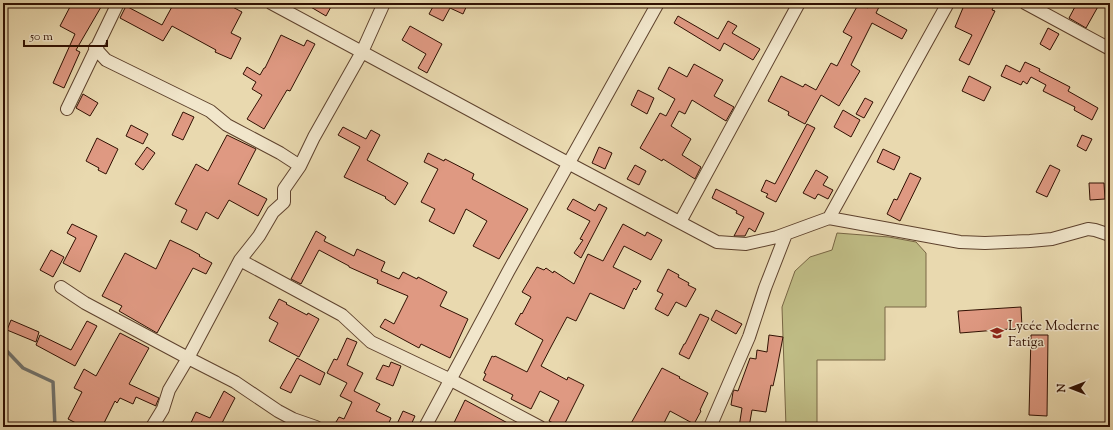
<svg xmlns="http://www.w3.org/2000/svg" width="1113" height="430" viewBox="0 0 1113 430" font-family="'Sorts Mill Goudy',serif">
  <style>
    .green { fill: #bfbc85; stroke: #786644 }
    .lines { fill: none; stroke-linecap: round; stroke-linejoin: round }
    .stream { stroke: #71746f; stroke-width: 3.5 }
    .building { fill: #df9982; stroke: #301002 }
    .minor-casing { stroke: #5e422d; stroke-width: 14 }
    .minor { stroke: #f1e6cb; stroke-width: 12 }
    .labels { text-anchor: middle; stroke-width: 3; stroke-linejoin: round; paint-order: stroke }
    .poi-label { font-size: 14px; fill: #301002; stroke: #f1e6cb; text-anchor: start }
  </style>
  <rect width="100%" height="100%" fill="#e9d9af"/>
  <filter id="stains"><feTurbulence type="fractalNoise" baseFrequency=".005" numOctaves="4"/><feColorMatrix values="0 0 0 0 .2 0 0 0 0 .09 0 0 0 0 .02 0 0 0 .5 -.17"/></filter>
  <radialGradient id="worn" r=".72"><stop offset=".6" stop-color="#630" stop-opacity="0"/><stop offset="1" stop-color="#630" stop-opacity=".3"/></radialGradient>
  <path class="green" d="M837,233L889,237L916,242L926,253V307H885V360H817V427H786L782,307L795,271L810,257L832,250Z"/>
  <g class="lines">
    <path class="stream" d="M3,347L23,368L53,382L55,427"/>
  </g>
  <path class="building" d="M72,3H92L101,7L76,50L80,52L64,88L53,83L75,34L60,26Z
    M174,3H225L242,12L231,33L241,38L231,59L215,52L216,50L172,26L163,41L120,18L126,6L162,25Z
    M304,3H333L326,16Z
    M435,3H468L463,14L450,8L443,21L429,14Z
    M859,3L868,8L870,3H881L876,13L907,30L902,39L872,23L851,65L860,71L839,106L821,95L805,124L788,115L789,112L768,101L781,76L803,87L805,84L816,90L831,63L837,66L852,37L843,32Z
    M965,3H987L994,6L992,10L995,11L969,65L959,60L972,35L955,27Z
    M1077,3H1100L1086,28L1069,18Z
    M678,16L718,39L728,21L737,26L732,33L760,49L753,60L724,43L720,51L674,23Z
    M410,26L442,44L427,73L418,68L426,54L402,40Z
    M1048,28L1059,34L1050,50L1040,44Z
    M281,35L304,46L307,40L315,44L290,91L287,90L264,129L247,119L262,95L252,89L256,82L243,74L247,67L260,75L264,68H265Z
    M1025,62L1040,69L1039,71L1070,87L1068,91L1098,108L1092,120L1074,110L1075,107L1043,91L1046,85L1031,77L1027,84L1023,81L1021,85L1001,76L1006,65L1020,72Z
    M694,64L723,80L714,96L734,107L726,121L692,100L685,114L679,111L671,126L691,139L682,155L701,167L695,179L663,159L662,161L640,148L660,113L666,116L675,99L658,89L669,67L687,77Z
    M969,76L991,87L984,101L962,91Z
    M638,90L654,98L647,114L631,105Z
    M83,94L98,103L90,116L76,108Z
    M865,98L873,102L864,118L856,114Z
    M843,110L860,120L851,137L834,127Z
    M183,112L194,117L183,140L172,135Z
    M807,124L815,128L776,202L766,197L768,194L761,191L766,180L775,184Z
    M131,125L148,134L143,144L126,136Z
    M343,127L366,139L371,130L380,135L367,160L408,183L395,205L385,198L386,197L344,177L360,147L338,135Z
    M227,135L256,149L238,184L267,199L258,216L229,200L218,219L206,212L197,230L181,222L187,210L175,204L196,164L208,171Z
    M1082,135L1092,139L1086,151L1077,146Z
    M97,138L118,149L106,174L98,170L99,168L86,161Z
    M147,147L155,153L143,170L135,164Z
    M599,147L612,153L605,169L592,163Z
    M883,149L900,157L894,170L877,162Z
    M428,153L444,161L445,159L474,174L472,179L528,209L499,259L473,246L487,221L466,209L454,234L429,221L435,209L421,202L438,169L424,162Z
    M635,165L646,171L639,185L627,179Z
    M1050,165L1060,170L1047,197L1036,192Z
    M816,170L828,177L823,185L833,190L828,199L818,194L815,199L803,193Z
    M910,173L921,178L900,221L887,214L894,199L897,200Z
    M1089,183H1104L1105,199L1090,200Z
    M716,189L764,213L755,232L749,228L745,236H734L744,217L736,213L737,211L712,198Z
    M573,199L595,211L599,204L607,208L581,258L574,253L583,240L580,239L590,221L567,209Z
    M72,224L97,236L80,272L63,263L76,238L67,233Z
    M623,224L645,236L647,232L662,240L651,260L624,246L613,267L641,281L636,290L634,288L624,309L590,293L576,321L567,317L552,345L541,366L567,380L568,377L584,385L563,427H561L549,421L559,401L540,391L531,409L511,399L513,395L483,380L486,374L484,373L492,356L494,357L495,356L527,372L543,340L515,324L521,313L522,314L531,297L522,292L537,267L544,270L546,268L553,273L554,271L574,284L588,254L603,261Z
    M316,231L326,237L324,241L354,256L357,249L385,262L381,271L399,279L403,272L417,279L418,277L447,292L440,306L468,319L450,358L421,344L419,348L380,327L385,319L394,324L408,296L377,283L378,280L349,267V266L319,250L301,284L291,279Z
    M170,240L191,250L200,255L199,256L212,263L206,274L193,268L157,333L119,311L122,306L102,296L125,253L156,269Z
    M51,250L64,257L53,277L40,270Z
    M668,269L679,275L678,277L689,283L688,285L696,289L686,307L676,302L668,316L655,309L663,294L657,291Z
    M279,299L287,303L286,304L307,315L308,313L319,319L299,357L269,341L278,323L269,318Z
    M1021,307L1022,328L960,333L958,311Z
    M716,310L742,324L736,334L711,320Z
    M700,314L709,318L689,359L679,354L684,344H685Z
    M11,320L39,332L36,342L7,330Z
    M87,321L97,326L75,366L36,345L40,335L71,350Z
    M120,333L149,348L129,384L159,398L156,405V406L136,397L133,404L120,398L117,403L115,401L102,427H84L68,419L82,392L74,388L84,369L96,376Z
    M769,335L783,337L777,368L773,386L771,385L766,412L752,410L749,427H739L742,408L731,405L733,392L734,390L738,391L750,358L756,359L757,350L767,352Z
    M1031,335H1048L1047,416L1029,415Z
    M347,338L357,342L347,365L363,373L354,391L380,404L376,411L391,418L387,427H333L339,417L344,419L352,402L340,396L347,383L327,373L334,359L337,360Z
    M297,358L325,373L320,385L300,375L291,393L280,388Z
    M391,362L401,366L393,386L376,379L383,365L389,367Z
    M662,368L680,377L679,378L708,393L700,410L701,411L694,424L670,411L662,427H629Z
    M224,391L235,398L222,423L221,424L226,427H189L196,412L210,418Z
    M465,400L515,427H452Z
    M403,411L415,416L410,427H405L397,424Z"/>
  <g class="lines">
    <g class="minor-casing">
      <path id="minor" d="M271,3L568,163L717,242L746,244L777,237L829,218L960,242L985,243L1030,241L1052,239L1088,229L1095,230L1110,235
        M1025,3L1110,49
        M95,48L106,60L210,111L227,125L280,153L300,166
        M67,109L118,3
        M829,218L948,3
        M680,222L799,3
        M240,260L342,315L371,342L451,380L540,427
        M61,287L85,303L188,358L235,382L278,411L293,419L316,427
        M152,427L163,409L169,390L188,358L240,260L259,236L273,212L284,202V189L300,166L314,137L362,52L384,3
        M425,427L508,272L658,3
        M710,427L749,337L765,288L786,234"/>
    </g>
    <use href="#minor" class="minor"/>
  </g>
  <defs>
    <g id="school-bare" transform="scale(1.08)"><path d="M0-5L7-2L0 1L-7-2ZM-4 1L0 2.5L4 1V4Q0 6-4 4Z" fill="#8f2418" stroke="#f1e6cb" stroke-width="2.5" paint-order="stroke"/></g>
  </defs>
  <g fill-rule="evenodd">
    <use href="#school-bare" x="997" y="333"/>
  </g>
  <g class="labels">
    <g class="poi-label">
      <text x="1008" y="330">Lycée Moderne<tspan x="1008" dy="16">Fatiga</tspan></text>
    </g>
  </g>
  <rect width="1113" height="430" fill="none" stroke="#e9d9af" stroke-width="16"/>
  <rect x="4" y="4" width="1105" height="422" fill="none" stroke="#301002" stroke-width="2"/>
  <rect x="8" y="8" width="1097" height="414" fill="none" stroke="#301002"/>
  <g transform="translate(1071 388) rotate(270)" stroke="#f1e6cb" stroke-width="3" paint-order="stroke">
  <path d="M0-3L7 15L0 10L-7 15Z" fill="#301002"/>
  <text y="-6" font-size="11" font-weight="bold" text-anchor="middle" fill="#301002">N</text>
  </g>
  <path d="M24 40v6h83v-6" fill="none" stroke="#301002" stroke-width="2"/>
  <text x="30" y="40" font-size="12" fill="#301002" stroke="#f1e6cb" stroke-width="3" paint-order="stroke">50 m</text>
  <rect width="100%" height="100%" filter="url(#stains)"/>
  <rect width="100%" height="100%" fill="url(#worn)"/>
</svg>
